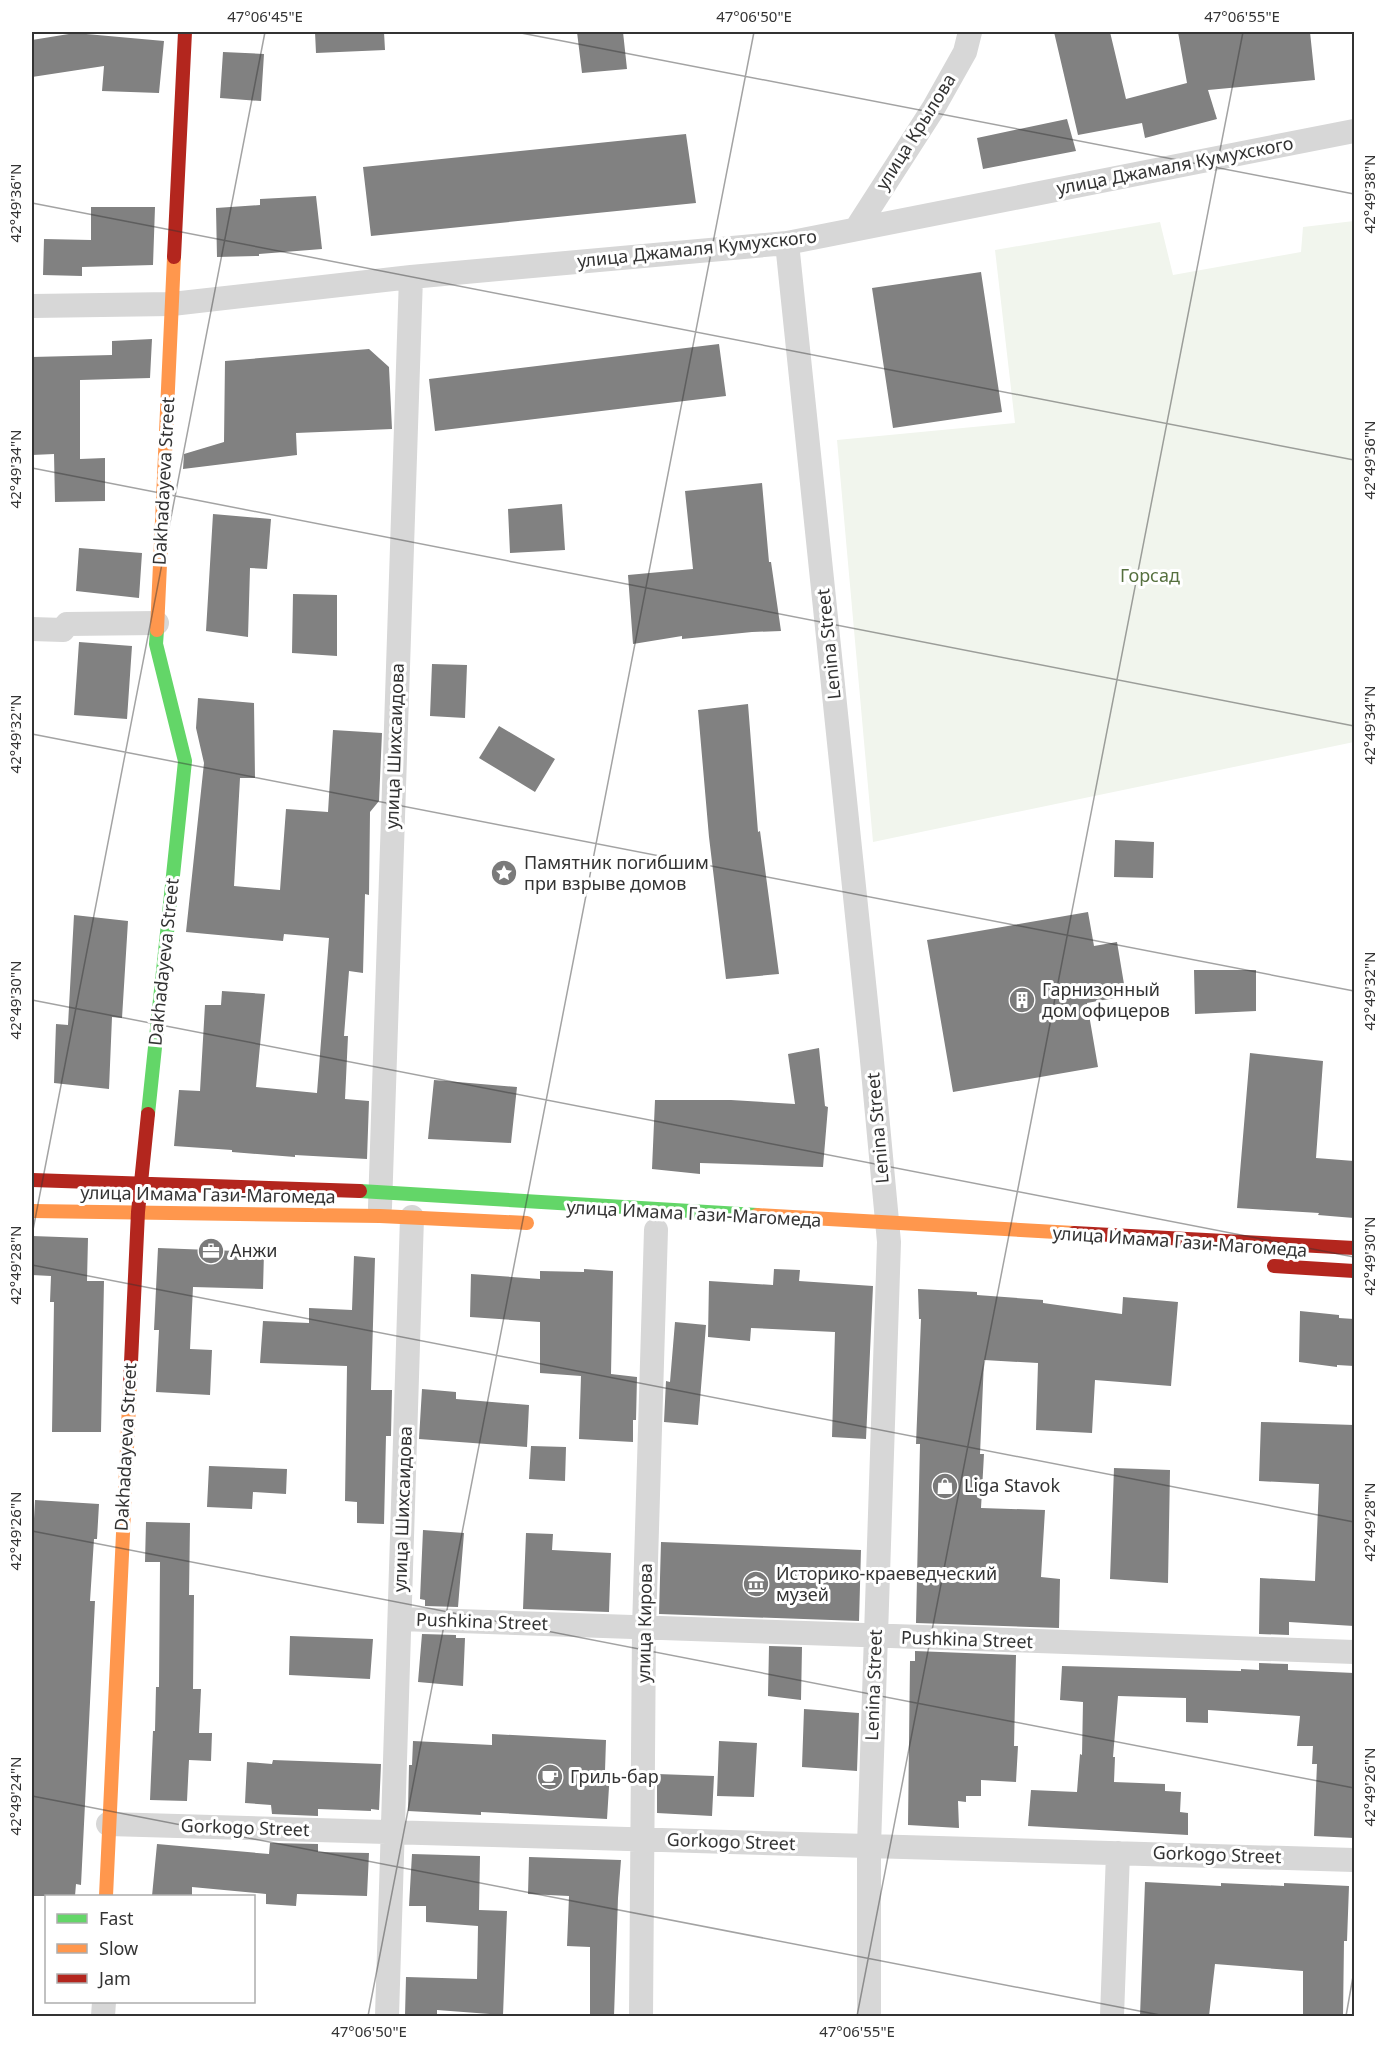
<svg xmlns="http://www.w3.org/2000/svg" width="1386" height="2048" viewBox="0 0 1386 2048" font-family="'Noto Sans',sans-serif">
  <style>
    .green { fill: #f1f5ed }
    .building { fill: #818181 }
    .lines { fill: none; stroke-linecap: round; stroke-linejoin: round }
    .street { stroke: #d7d7d7; stroke-width: 24 }
    .fast { stroke: #63d668; stroke-width: 14 }
    .slow { stroke: #ff974d; stroke-width: 14 }
    .jam { stroke: #b3261e; stroke-width: 14 }
    .ticks { fill: none; stroke: #333; stroke-width: 1.5; stroke-opacity: 0.45 }
    .labels { text-anchor: middle; stroke-width: 6; stroke-linejoin: round; paint-order: stroke }
    .street-label { font-size: 18px; fill: #333; stroke: #fff }
    .park-label { font-size: 18px; fill: #56703f; stroke: #fff }
    .poi-label { font-size: 18px; fill: #333; stroke: #fff; text-anchor: start }
    .neatline { fill: none; stroke: #333; stroke-width: 2 }
    .ticks-label { font-size: 15px; text-anchor: middle; fill: #333 }
  </style>
  <rect width="100%" height="100%" fill="#fff"/>
  <path class="green" d="M1354,221V742L873,842L837,440L1015,423L995,250L1160,222L1173,275L1301,252L1303,227Z"/>
  <path class="building" d="M315,32H384L385,50L316,53Z
    M577,32H623L627,69L582,73Z
    M1054,32H1110L1126,99L1187,83L1178,32H1310L1315,80L1208,90L1217,119L1145,138L1142,123L1078,135Z
    M75,33L164,41L159,93L102,91L104,66L32,77V40Z
    M223,52L264,54L261,101L220,98Z
    M1067,119L1076,151L983,169L977,138Z
    M686,134L696,203L371,236L363,167Z
    M316,196L322,249L259,254V256L217,257L216,208L260,205V199Z
    M91,207H155L153,265L82,267V276L43,275L44,239L91,240Z
    M981,272L1002,412L893,428L872,288Z
    M152,339L150,378L80,380V459L105,458V501L55,502L54,454L32,455V357L112,355V341Z
    M719,344L726,396L435,431L429,379Z
    M369,349L389,367L392,429L296,433L297,455L183,469L184,454L224,442L225,361Z
    M762,483L769,562H771L781,631L752,632L682,639V636L633,644L628,575L693,569L685,491Z
    M562,504L565,550L510,553L508,509Z
    M213,514L271,519L267,569L250,568L248,637L206,631Z
    M79,548L142,553L139,598L76,591Z
    M293,594L337,595V656L292,653Z
    M79,642L132,646L127,719L74,715Z
    M432,664L467,665L465,718L430,716Z
    M198,698L254,703L255,778H240L234,886L280,890L286,809L328,812L333,730L382,733L379,801L370,812L369,895L365,894L363,973L349,971L344,1036H348L345,1099L369,1101L367,1159L295,1155V1157L232,1152V1150L174,1146L179,1090L200,1091L205,1005H221L222,991L265,994L256,1087L317,1093L329,938L284,934L283,941L186,932L204,763L196,728Z
    M748,704L758,832L760,831L779,974L726,979L709,837L698,710Z
    M499,726L555,759L535,792L479,758Z
    M1115,840L1154,842L1153,878L1114,877Z
    M1088,912L1094,946L1117,942L1126,996L1087,1003L1098,1067L953,1092L927,940Z
    M74,915L128,921L122,1018L112,1017L109,1089L54,1083L56,1024L68,1025Z
    M1194,970H1256V1011L1195,1014Z
    M819,1048L825,1106L828,1107L823,1167L700,1163V1174L652,1169L655,1100H731L795,1104L788,1054Z
    M1250,1053L1323,1061L1316,1158L1354,1161V1218L1318,1215L1319,1213L1237,1208Z
    M434,1080L517,1087L511,1143L428,1139Z
    M32,1236L88,1238L87,1281H104L101,1432H52L54,1302H50L51,1276L32,1275Z
    M158,1248L264,1252L263,1289L193,1287L190,1349L212,1350L210,1395L156,1392L159,1330H154Z
    M354,1256L375,1258L371,1390H392L391,1436H386L384,1524L357,1523V1502L345,1501L347,1366L260,1363L263,1321L309,1323V1308L352,1310Z
    M584,1269L613,1271L611,1374L637,1377L636,1420H633V1442L579,1439L581,1376L540,1373V1322L470,1317L471,1274L540,1279V1271L584,1272Z
    M774,1269L800,1270L799,1281L873,1286L866,1439L832,1437L835,1332L751,1328L750,1341L708,1337L709,1281L773,1285Z
    M918,1289L977,1292V1295L1043,1300V1303L1122,1314L1123,1297L1178,1302L1171,1386L1095,1380L1092,1433L1036,1430L1038,1363L984,1360L980,1454H984L981,1508L1045,1510L1041,1577L1060,1579L1059,1628L916,1623L920,1444H916L921,1319H919Z
    M1300,1311L1339,1315V1318L1354,1319V1366L1337,1365V1367L1299,1362Z
    M675,1322L706,1325L698,1425L664,1422L666,1381L670,1382Z
    M422,1389L456,1392V1399L529,1405L527,1447L419,1439Z
    M1261,1422L1354,1425V1626L1289,1622V1635L1259,1634L1260,1578L1315,1581L1319,1484L1259,1481Z
    M531,1446L566,1447L565,1481L529,1479Z
    M209,1466L287,1469L286,1494L253,1492L252,1509L207,1507Z
    M1114,1468L1170,1470L1168,1583L1110,1579Z
    M35,1500L99,1504L97,1539H94L90,1601H95L81,1885L76,1884L75,1896H32V1556Z
    M146,1522L190,1523L189,1595H194L193,1689H201L199,1733H212L211,1761L189,1760L187,1801L150,1800L153,1731H155L156,1687H159L160,1562H145Z
    M423,1530L464,1533L458,1607L425,1606V1600L420,1599Z
    M526,1533L553,1534L552,1550L611,1553L609,1612L523,1609Z
    M661,1542L861,1550L859,1621L659,1614Z
    M422,1634L456,1635V1638H465L463,1686L418,1682Z
    M290,1636L373,1639L370,1679L289,1675Z
    M769,1646L802,1647L801,1700L768,1696Z
    M915,1651L1016,1655L1014,1746H1018L1016,1782L981,1780V1796H966V1802L958,1801L959,1828L908,1825L910,1661H915Z
    M1259,1663L1288,1664V1670L1354,1673V1838L1314,1836L1317,1764H1312L1313,1746H1297L1300,1716L1208,1710V1723L1186,1722V1698L1118,1696L1113,1757H1115L1114,1782L1165,1784V1791L1181,1792L1180,1812L1188,1813V1835L1028,1826L1031,1790L1077,1792L1080,1754L1082,1755L1083,1702L1060,1700L1062,1666L1241,1671V1669L1259,1670Z
    M804,1709L859,1713L857,1771L802,1767Z
    M492,1734L606,1740L605,1771H610L607,1819L481,1812V1815L408,1811L409,1765H412L413,1741L492,1745Z
    M719,1741L757,1743L754,1797L717,1796Z
    M273,1760L381,1764L379,1810L371,1809V1811L318,1809V1816L272,1814L271,1805L245,1803L247,1762L272,1764Z
    M657,1774L714,1776L712,1816L657,1813Z
    M270,1843L318,1844V1852L369,1853L367,1896L297,1894L296,1906L266,1904V1894L192,1887V1896H152L157,1844L269,1854Z
    M412,1854L480,1856L479,1910L507,1911L503,2015L437,2010V2016L405,2015L406,1977L477,1979L478,1926L426,1922V1906H409Z
    M529,1857L621,1860L618,1898L614,2016H590V1947L567,1946L569,1896L528,1894Z
    M1145,1882L1221,1886V1883L1284,1886V1883L1349,1886L1347,1941H1344L1343,2016H1303V1971L1215,1964L1209,2016H1140Z"/>
  <g class="lines">
    <path class="street" d="M856,229L933,109L965,52L970,32
      M787,243L871,1050L889,1242L869,1846V2016
      M32,306L172,304L411,277L787,243L1354,131
      M32,629L63,630L67,624L157,623
      M380,1207L411,277
      M400,1619L1354,1652
      M108,1824L1354,1860
      M103,2016L104,2002
      M387,2016L412,1217
      M641,2016L644,1628L656,1230
      M1112,2016L1118,1853"/>
    <path class="fast" d="M148,1114L185,761L156,644L157,630
      M360,1191L757,1215"/>
    <path class="slow" d="M157,630L174,257
      M32,1211L380,1216L527,1223
      M757,1215L1074,1233
      M106,1896L130,1384"/>
    <path class="jam" d="M174,257L185,32
      M32,1180L360,1191
      M1074,1233L1354,1248
      M1274,1266L1354,1271
      M130,1384L138,1212L148,1114"/>
  </g>
  <path class="ticks" d="M516,32L1354,194M32,203L1354,460M32,468L1354,726M32,734L1354,991M32,1000L1354,1257M32,1235L265,32M32,1265L1354,1522M32,1531L1354,1788M32,1796L1165,2016M368,2016L754,32M857,2016L1243,32M1346,2016L1354,1971"/>
  <defs>
    <g id="sight-disc" transform="scale(1.35)"><circle r="9.5" fill="#7a7a7a" stroke="#fff"/><path d="M0-6L1.8-2.2L6-1.7L2.9 1.2L3.7 5.4L0 3.3L-3.7 5.4L-2.9 1.2L-6-1.7L-1.8-2.2Z" fill="#fff"/></g>
    <g id="building-disc" transform="scale(1.35)"><circle r="9.5" fill="#7a7a7a" stroke="#fff"/><path d="M-4-6H4V6H1V3H-1V6H-4ZM-2.5-4.3h1.7v1.8h-1.7ZM.8-4.3h1.7v1.8H.8ZM-2.5-1h1.7V.8h-1.7ZM.8-1h1.7V.8H.8Z" fill="#fff"/></g>
    <g id="office-disc" transform="scale(1.35)"><circle r="9.5" fill="#7a7a7a" stroke="#fff"/><path d="M-6-3h4V-5.5h4V-3h4V5H-6ZM-1-4.5V-3h2v-1.5ZM-6 0V1H6V0Z" fill="#fff"/></g>
    <g id="shop-disc" transform="scale(1.35)"><circle r="9.5" fill="#7a7a7a" stroke="#fff"/><path d="M-5-2.5h2.3a2.7 3.5 0 0 1 5.4 0H5L5.5 6h-11ZM-1.5-2.5h3a1.5 2.3 0 0 0-3 0Z" fill="#fff"/></g>
    <g id="museum-disc" transform="scale(1.35)"><circle r="9.5" fill="#7a7a7a" stroke="#fff"/><path d="M0-6L6-3V-2H-6V-3ZM-5-1h2V3h-2ZM-1-1h2V3h-2ZM3-1h2V3H3ZM-6 4H6V6H-6Z" fill="#fff"/></g>
    <g id="cafe-disc" transform="scale(1.35)"><circle r="9.5" fill="#7a7a7a" stroke="#fff"/><path d="M-5.5-4.5H6V0H3Q3 3.5 0 3.5H-2.5Q-5.5 3.5-5.5 0ZM3-3.2v2h1.7v-2ZM-6 4.5H4V6H-6Z" fill="#fff"/></g>
  </defs>
  <g fill-rule="evenodd">
    <use href="#sight-disc" x="504" y="873"/>
    <use href="#building-disc" x="1022" y="1000"/>
    <use href="#office-disc" x="211" y="1251"/>
    <use href="#shop-disc" x="945" y="1486"/>
    <use href="#museum-disc" x="756" y="1584"/>
    <use href="#cafe-disc" x="550" y="1777"/>
  </g>
  <g class="labels">
    <g class="street-label">
      <text transform="translate(916 132) rotate(-58)" y="6">улица Крылова</text>
      <text transform="translate(1175 166) rotate(-11)" y="6">улица Джамаля Кумухского</text>
      <text transform="translate(697 249) rotate(-6)" y="6">улица Джамаля Кумухского</text>
      <text transform="translate(164 481) rotate(-87)" y="6">Dakhadayeva Street</text>
      <text transform="translate(829 644) rotate(-96)" y="6">Lenina Street</text>
      <text transform="translate(395 746) rotate(-88)" y="6">улица Шихсаидова</text>
      <text transform="translate(164 962) rotate(-84)" y="6">Dakhadayeva Street</text>
      <text transform="translate(878 1128) rotate(-95)" y="6">Lenina Street</text>
      <text transform="translate(208 1195) rotate(1)" y="6">улица Имама Гази-Магомеда</text>
      <text transform="translate(694 1214) rotate(3)" y="6">улица Имама Гази-Магомеда</text>
      <text transform="translate(1180 1242) rotate(4)" y="6">улица Имама Гази-Магомеда</text>
      <text transform="translate(126 1447) rotate(-87)" y="6">Dakhadayeva Street</text>
      <text transform="translate(403 1509) rotate(-88)" y="6">улица Шихсаидова</text>
      <text transform="translate(482 1622) rotate(2)" y="6">Pushkina Street</text>
      <text transform="translate(645 1623) rotate(-89)" y="6">улица Кирова</text>
      <text transform="translate(967 1640) rotate(2)" y="6">Pushkina Street</text>
      <text transform="translate(874 1685) rotate(-88)" y="6">Lenina Street</text>
      <text transform="translate(245 1828) rotate(2)" y="6">Gorkogo Street</text>
      <text transform="translate(731 1842) rotate(2)" y="6">Gorkogo Street</text>
      <text transform="translate(1217 1855) rotate(2)" y="6">Gorkogo Street</text>
    </g>
    <g class="park-label">
      <text x="1150" y="582">Горсад</text>
    </g>
    <g class="poi-label">
      <text x="524" y="869">Памятник погибшим<tspan x="524" dy="21">при взрыве домов</tspan></text>
      <text x="1042" y="996">Гарнизонный<tspan x="1042" dy="21">дом офицеров</tspan></text>
      <text x="230" y="1257">Анжи</text>
      <text x="964" y="1492">Liga Stavok</text>
      <text x="776" y="1580">Историко-краеведческий<tspan x="776" dy="21">музей</tspan></text>
      <text x="570" y="1783">Гриль-бар</text>
    </g>
  </g>
  <rect width="1386" height="2048" fill="none" stroke="#ffffff" stroke-width="66"/>
  <rect x="45" y="1895" width="210" height="108" fill="#ffffff" stroke="#adadad" stroke-width="1.5"/>
  <rect x="57" y="1914" width="30" height="9" fill="#63d668" stroke="#adadad" stroke-width="1.5"/>
  <text x="99" y="1925" font-size="18" fill="#333333">Fast</text>
  <rect x="57" y="1944" width="30" height="9" fill="#ff974d" stroke="#adadad" stroke-width="1.5"/>
  <text x="99" y="1955" font-size="18" fill="#333333">Slow</text>
  <rect x="57" y="1974" width="30" height="9" fill="#b3261e" stroke="#adadad" stroke-width="1.5"/>
  <text x="99" y="1985" font-size="18" fill="#333333">Jam</text>
  <rect x="33" y="33" width="1320" height="1982" class="neatline"/>
  <g class="ticks-label">
    <text x="265" y="22">47°06'45"E</text>
    <text x="754" y="22">47°06'50"E</text>
    <text x="1242" y="22">47°06'55"E</text>
    <text transform="translate(1370 194) rotate(-90)" y="5">42°49'38"N</text>
    <text transform="translate(16 203) rotate(-90)" y="5">42°49'36"N</text>
    <text transform="translate(1370 460) rotate(-90)" y="5">42°49'36"N</text>
    <text transform="translate(16 469) rotate(-90)" y="5">42°49'34"N</text>
    <text transform="translate(1370 725) rotate(-90)" y="5">42°49'34"N</text>
    <text transform="translate(16 734) rotate(-90)" y="5">42°49'32"N</text>
    <text transform="translate(1370 991) rotate(-90)" y="5">42°49'32"N</text>
    <text transform="translate(16 1000) rotate(-90)" y="5">42°49'30"N</text>
    <text transform="translate(1370 1256) rotate(-90)" y="5">42°49'30"N</text>
    <text transform="translate(16 1265) rotate(-90)" y="5">42°49'28"N</text>
    <text transform="translate(1370 1522) rotate(-90)" y="5">42°49'28"N</text>
    <text transform="translate(16 1531) rotate(-90)" y="5">42°49'26"N</text>
    <text transform="translate(1370 1787) rotate(-90)" y="5">42°49'26"N</text>
    <text transform="translate(16 1796) rotate(-90)" y="5">42°49'24"N</text>
    <text x="369" y="2037">47°06'50"E</text>
    <text x="857" y="2037">47°06'55"E</text>
  </g>
</svg>
